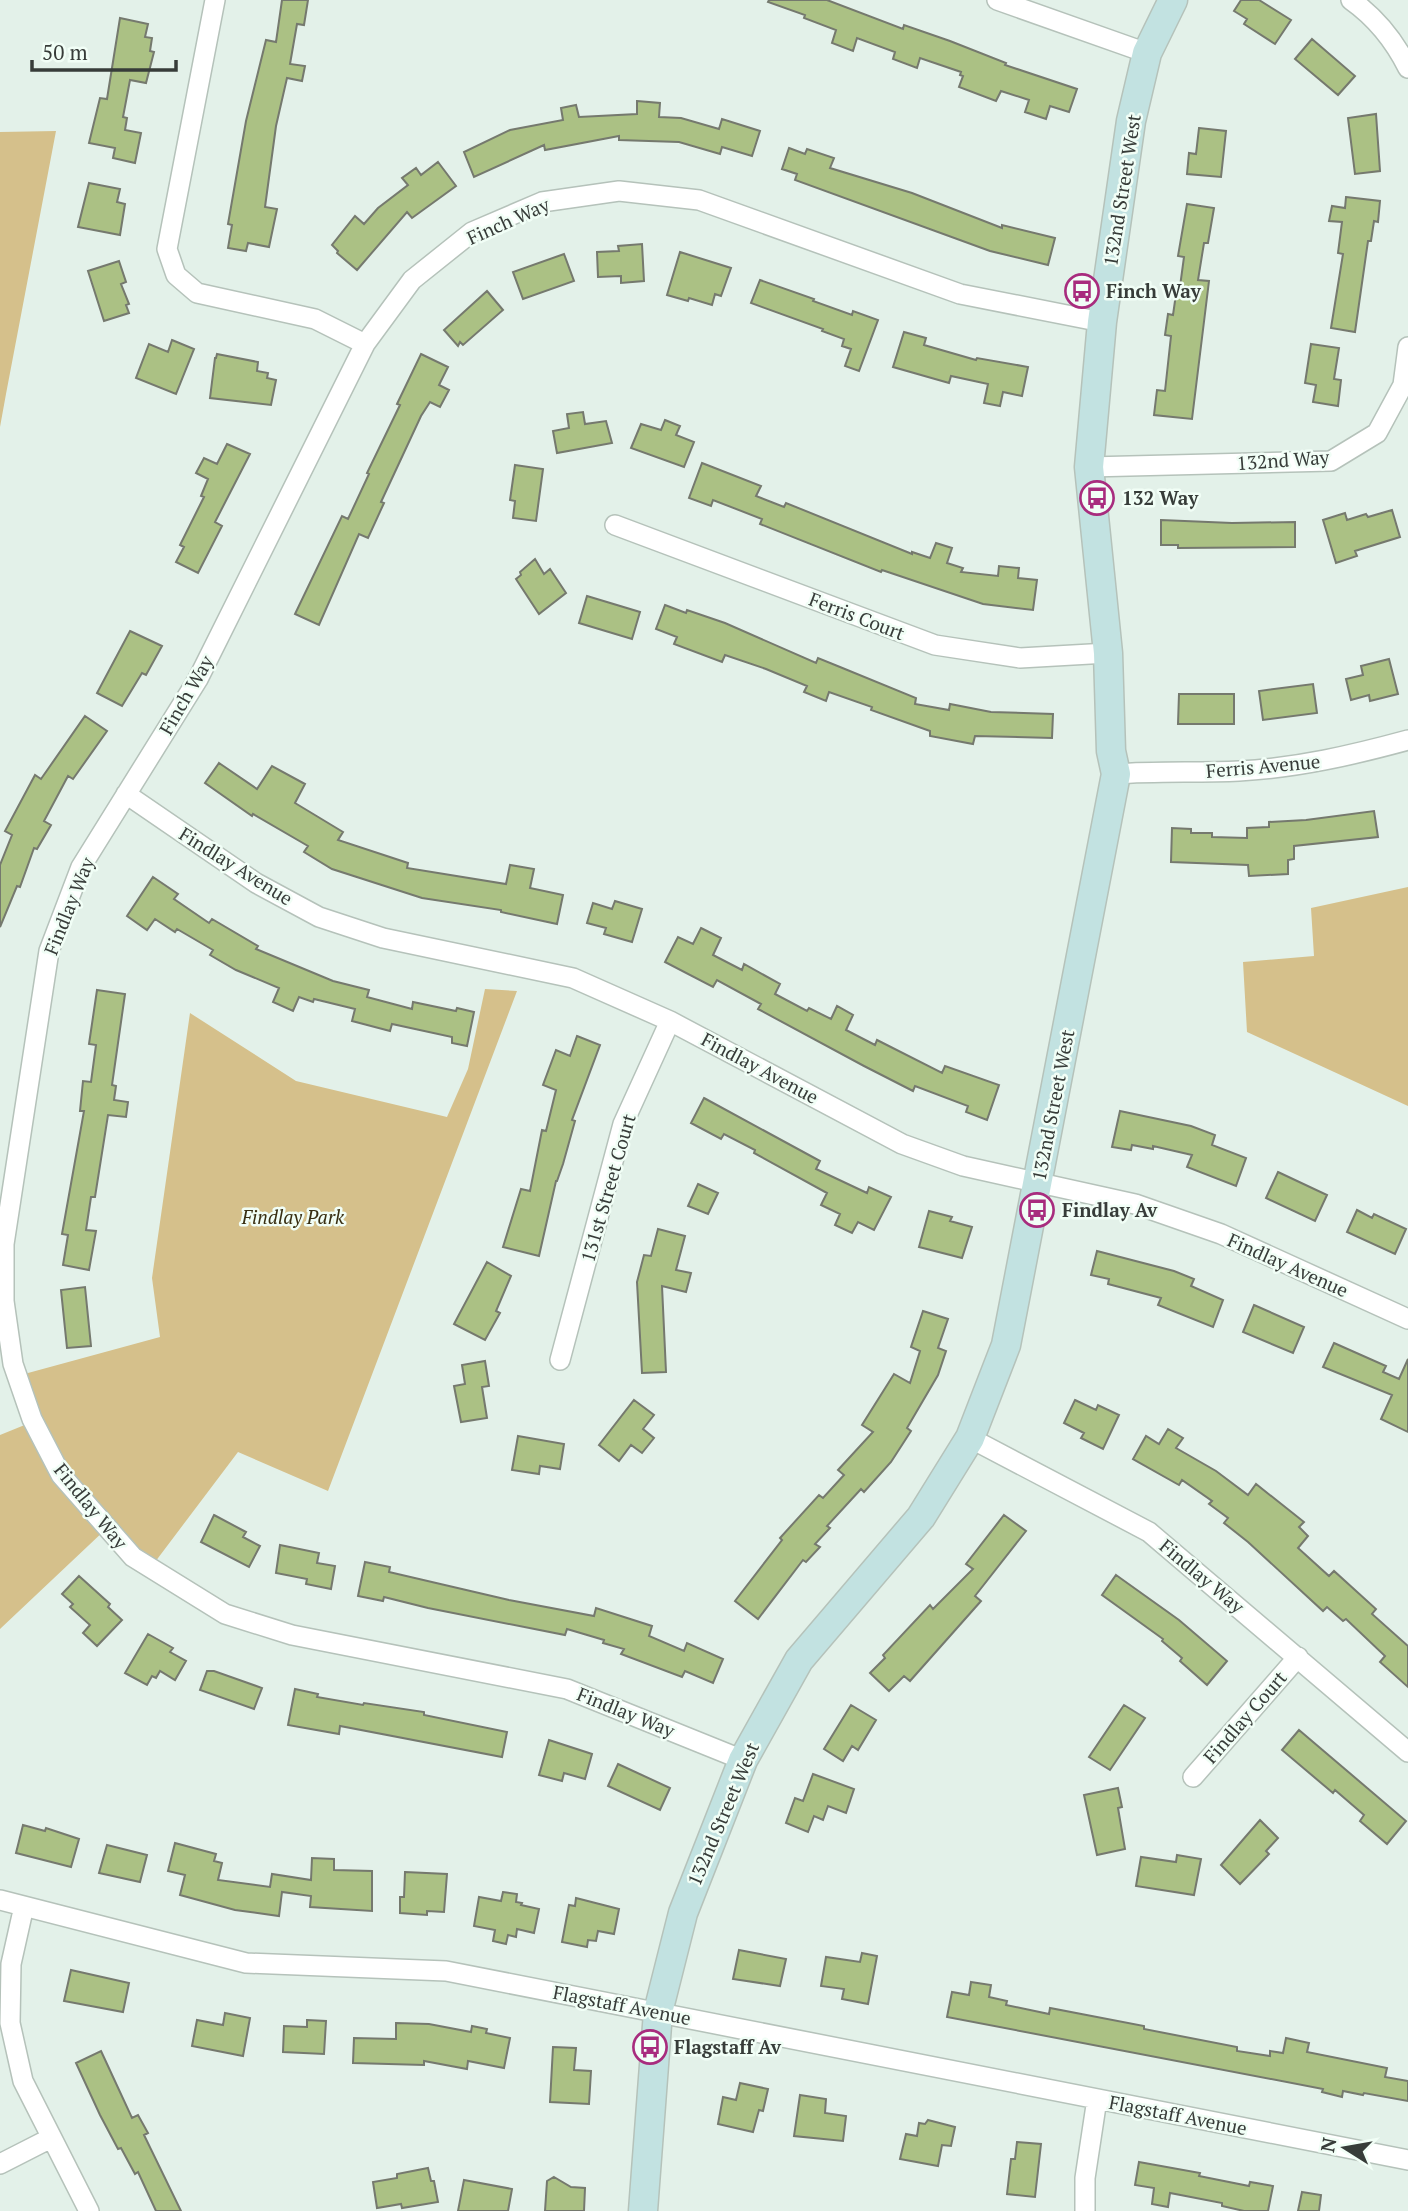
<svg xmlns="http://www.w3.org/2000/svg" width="1408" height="2211" viewBox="0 0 1408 2211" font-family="'PT Serif',serif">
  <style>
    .green { fill: #d5c08b }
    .building { fill: #abc184; stroke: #75796e; stroke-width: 2 }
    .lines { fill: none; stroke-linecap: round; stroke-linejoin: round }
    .street-casing { stroke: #b5c2ba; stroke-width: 22 }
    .secondary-casing { stroke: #b5c2ba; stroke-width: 31 }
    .street { stroke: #fff; stroke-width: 19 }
    .secondary { stroke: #c2e2e1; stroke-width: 28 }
    .labels { text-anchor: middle; stroke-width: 5; stroke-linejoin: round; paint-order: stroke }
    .street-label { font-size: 19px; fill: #373c39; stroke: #f1fef6 }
    .poi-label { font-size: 19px; font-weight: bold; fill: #373c39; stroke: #f1fef6; text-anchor: start }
    .park-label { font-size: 19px; font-style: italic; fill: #382e11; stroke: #f1fef6 }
  </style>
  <rect width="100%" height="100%" fill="#e3f1e9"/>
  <path class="green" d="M56,131L6,394L0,427V132Z
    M1408,887V1106L1247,1032L1243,962L1314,956L1311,908Z
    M485,989L517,991L328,1491L238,1452L149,1570L106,1529L0,1629V1435L32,1422L17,1376L160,1337L152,1278L190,1013L296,1081L447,1117L468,1069Z"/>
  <path class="building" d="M282,0H308L304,25L297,24L290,64L305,66L302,81L287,78L276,126L265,207L277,209L269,247L248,243L246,251L228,248L232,225L228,224L246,121L266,40L276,42Z
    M769,0H827L903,29L904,25L950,41L1006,63L1005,65L1077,89L1069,112L1050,106L1046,119L1025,112L1029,100L1001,91L996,101L959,87L963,76L960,75L961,72L920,58L917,68L893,59L895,52L857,38L853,51L832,43L836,30L804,18L805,15L768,2Z
    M1241,0H1259L1291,20L1275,44L1244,24L1247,19L1234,11Z
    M120,18L148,24L145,37L152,38L150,51L154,52L146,83L130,80L123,117L127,118L125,130L141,133L135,163L113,158L115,148L89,143L100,98L107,99Z
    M1312,39L1355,76L1338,95L1295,59Z
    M637,101L660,103L659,117L681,118L719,129L722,119L760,131L752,156L722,147L720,154L679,142L619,140V136L545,150L544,145L474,177L464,152L510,130L563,120L561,108L576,105L579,117L637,114Z
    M1376,114L1380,171L1355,174L1348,118Z
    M1199,128L1226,131L1221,177L1187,174L1189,153L1196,154Z
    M789,148L805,154L807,149L834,158L830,168L912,193L1002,228V225L1055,238L1048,265L990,251L795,180L797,174L782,169Z
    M438,162L456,186L412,218L407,212L357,270L337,253L338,251L332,245L355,216L364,224L378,208L408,185L402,178L416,168L421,175Z
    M89,183L120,189L117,202L125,204L120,235L78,227Z
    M1346,197L1380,201L1378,222L1374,221L1371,241H1368L1355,332L1331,328L1343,254L1338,253L1342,222L1329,221L1332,206L1345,208Z
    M1187,204L1214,208L1208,243H1204L1198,280L1209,281L1192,419L1154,415L1157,390L1165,391L1171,336L1165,335L1168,314L1173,315L1176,294H1179L1184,257L1178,256Z
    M642,244L644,281L621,283V276L598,277L597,252L619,251L618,246Z
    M680,252L731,268L721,296L715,294L712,305L689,298L688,301L667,295Z
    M564,254L574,281L523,299L513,272Z
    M119,261L126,282L121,284L129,304L126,305L129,313L104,321L88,271Z
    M760,280L814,299L813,301L852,315L853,311L878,320L859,371L845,366L851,349L842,346L844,339L822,331L823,329L751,303Z
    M487,291L503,310L463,345L460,342L458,346L444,330Z
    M904,332L926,338L924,345L976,360L977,358L1028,367L1022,396L1003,392L1000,406L984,403L988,384L951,376L949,383L893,367Z
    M172,340L194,349L176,394L136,378L149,344L168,352Z
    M1311,344L1339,348L1334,379L1341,380L1338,406L1313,402L1316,385L1305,383Z
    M217,354L258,362L257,371L268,373L267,378L276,380L271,405L210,398L215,358H216Z
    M421,354L448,367L439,385L449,390L440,407L430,402L421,416L381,502L384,503L368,538L359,534L319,625L295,614L342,516L348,519L369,474L367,473L400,405L397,404Z
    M583,412L585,424L606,421L612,443L557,453L553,431L569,428L567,414Z
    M665,420L680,426L676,435L694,442L684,467L631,448L641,424L661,430Z
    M227,444L250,454L215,522L222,526L198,573L176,562L184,547L180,545L204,497L201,496L208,479L196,473L204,458L217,464Z
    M702,463L761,486L756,496L784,507L786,503L912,554V552L930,558L936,543L952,548L947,563L963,568L961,572L998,576L999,566L1019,568L1018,578L1037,580L1033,610L983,604L882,570L881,572L760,524L762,519L713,500L711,506L689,498Z
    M515,465L543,469L536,521L513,518L515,501L510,500Z
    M1392,510L1400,537L1355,551L1357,556L1336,563L1323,520L1345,513L1347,520L1366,514L1368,517Z
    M1161,520L1232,523L1295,522V547L1178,548V545H1161Z
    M535,559L544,574L550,569L566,593L539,614L516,579L521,575L520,572Z
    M587,596L640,612L632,639L579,623Z
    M665,605L686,613L687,610L725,623L816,663L818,658L840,667L916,698L915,704L949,710L950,704L991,712L1053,714L1052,738L975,736L973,744L930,736V731L871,710L872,707L829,692L826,701L804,692L807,686L766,669L725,655L722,662L674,644L677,637L656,629Z
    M130,631L162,646L146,675L142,673L122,706L97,693Z
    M1389,659L1398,694L1370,701L1369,695L1351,700L1346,679L1363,675L1361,666Z
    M1313,684L1317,713L1263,720L1259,691Z
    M1179,694H1234V724H1178Z
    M85,716L107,731L73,779L68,776L44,821L51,825L37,849L34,848L20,887L17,886L0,927V865L12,835L5,831L35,775L41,779Z
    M219,763L257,789L272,766L305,784L295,803L343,832L338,840L408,863L407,868L506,884L510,865L534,869L530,888L563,895L557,924L501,912V910L422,898L332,869L304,852L308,846L253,814L252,816L205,783Z
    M1374,811L1378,837L1294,846V859L1288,860V874L1249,876L1248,865L1171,862L1172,828L1191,829V833H1212V837L1247,838V828L1269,827V822L1306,820Z
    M153,877L178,894L174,899L209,923L212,919L258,946L256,949L333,981L369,990L367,997L412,1009L413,1002L456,1011L457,1008L474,1012L467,1046L452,1043V1037L392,1024L390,1031L352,1021L355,1009L314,999L313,1002L299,997L293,1011L273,1002L279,988L236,970L210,955L213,950L177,929L175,932L155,919L147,930L127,916Z
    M615,901L642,909L632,942L604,934L606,928L587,923L593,903L612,909Z
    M701,928L721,938L713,955L742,970L744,964L780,984L775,994L807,1011L809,1008L831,1019L837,1006L853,1015L846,1030L875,1045L877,1040L942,1073L945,1066L999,1085L987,1120L966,1112L968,1106L915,1086L913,1091L864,1066L758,1009L761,1004L717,980L713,987L665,962L678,937L693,944Z
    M97,990L125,994L112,1085L116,1086L114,1100L128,1102L126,1117L108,1115L95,1197H91L86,1230L96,1231L89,1270L63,1265L68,1235L62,1234L84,1111H80L83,1081L91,1082L96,1045L89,1044Z
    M577,1036L600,1045L572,1120L575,1121L563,1164L557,1181H556L539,1256L503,1247L521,1189L530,1191L542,1130L546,1131L556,1090L543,1085L556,1050L570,1056Z
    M704,1098L820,1161L816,1169L867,1193L869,1187L891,1197L874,1230L858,1222L852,1233L835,1225L840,1214L821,1205L827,1193L754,1153L755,1150L724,1134L721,1139L691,1123Z
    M1120,1111L1191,1126L1215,1135L1212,1145L1246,1158L1236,1186L1187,1167L1192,1155L1153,1146V1149L1132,1145L1131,1150L1112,1147Z
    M1278,1172L1327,1195L1315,1221L1266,1198Z
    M698,1184L718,1193L708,1214L688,1206Z
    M1357,1210L1372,1218L1374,1214L1406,1229L1395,1254L1347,1232Z
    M929,1211L952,1217L950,1221L972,1227L962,1258L919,1247Z
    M658,1229L685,1236L676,1270L691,1273L686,1292L662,1286L666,1372L642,1373L637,1282L644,1255L651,1256Z
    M1097,1251L1174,1271L1194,1279L1191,1286L1223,1300L1213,1327L1158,1305L1161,1298L1108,1284L1109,1279L1091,1275Z
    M487,1262L511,1276L496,1311L500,1313L485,1340L454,1324Z
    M85,1287L91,1346L67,1348L61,1290Z
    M1254,1305L1304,1327L1293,1353L1243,1332Z
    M923,1311L948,1319L938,1348L946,1351L938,1375L907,1428L911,1431L891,1462L864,1492L861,1489L827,1526L830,1528L815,1544L820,1547L806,1562L803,1560L758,1619L735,1601L782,1540L780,1538L819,1495L823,1498L844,1475L838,1470L873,1432L862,1425L894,1374L910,1383L920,1351L911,1347Z
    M1334,1343L1386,1366L1383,1372L1399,1379L1408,1359V1432L1381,1419L1392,1395L1323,1367Z
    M485,1361L489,1386L482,1387L487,1418L461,1422L454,1386L465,1384L462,1365Z
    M634,1400L654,1415L643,1429L654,1438L642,1453L631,1445L619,1461L599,1445Z
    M1075,1400L1096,1410L1098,1405L1119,1415L1103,1449L1081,1438L1084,1433L1064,1423Z
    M1168,1429L1183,1438L1176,1448L1216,1471L1248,1495L1256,1484L1304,1522L1299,1527L1308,1536L1298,1548L1329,1576L1334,1571L1376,1609L1372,1614L1408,1646V1687L1380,1662L1385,1656L1346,1619L1343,1621L1327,1607L1323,1611L1248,1542L1224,1523L1228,1518L1209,1504L1212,1501L1182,1480L1179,1485L1133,1459L1146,1436L1159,1444Z
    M518,1436L564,1444L560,1469L540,1466L539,1474L512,1470Z
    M214,1515L246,1532L243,1537L260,1546L249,1567L201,1542Z
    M1004,1515L1026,1531L975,1596L981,1601L910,1681L904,1676L889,1691L870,1673L885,1658L883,1655L930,1605L933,1609L973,1569L966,1564Z
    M280,1545L319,1553L317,1563L335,1566L331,1589L306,1584L307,1579L276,1573Z
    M365,1562L390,1567L389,1572L509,1600L594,1616L596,1608L652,1626L649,1636L684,1651L687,1643L723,1659L713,1683L685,1671L682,1677L621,1654L624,1649L603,1643L604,1640L567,1629L565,1635L428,1608L384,1597L383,1601L358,1596Z
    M1116,1575L1179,1620L1227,1661L1207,1685L1180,1661L1182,1658L1162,1641L1163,1639L1102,1595Z
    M79,1576L110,1604L108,1607L122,1620L97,1646L83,1633L90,1625L70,1607L73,1604L62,1594Z
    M148,1634L173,1648L170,1652L186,1661L175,1680L160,1671L156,1678L152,1676L147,1685L125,1673Z
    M207,1671H214L262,1688L254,1709L200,1690Z
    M295,1689L318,1694L317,1697L363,1705L364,1703L424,1712V1715L507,1732L502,1757L340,1726L339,1734L288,1725Z
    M851,1705L876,1720L858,1750L852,1746L843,1761L824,1749Z
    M1124,1705L1145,1718L1110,1770L1089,1757Z
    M1299,1730L1406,1821L1387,1844L1360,1821L1364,1815L1335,1790L1333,1793L1282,1750Z
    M549,1740L592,1754L585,1779L564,1773L562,1781L539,1775Z
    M618,1764L670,1788L660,1810L608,1786Z
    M813,1774L854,1789L846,1813L828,1806L823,1820L814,1816L808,1832L786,1823L795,1798L803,1801Z
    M1118,1788L1122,1807L1118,1808L1125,1849L1097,1855L1084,1795Z
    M1260,1820L1278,1838L1266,1851L1269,1854L1240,1884L1221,1865Z
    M23,1825L45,1831L46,1828L79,1839L71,1867L16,1853Z
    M175,1843L216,1854L214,1861L222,1863L218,1880L270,1887L272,1874L311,1880L312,1858L334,1859V1870L372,1871V1911L310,1907L311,1896L282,1892L279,1916L235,1910L180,1895L185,1875L168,1871Z
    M107,1845L147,1855L140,1882L99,1873Z
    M1177,1855L1201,1859L1194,1895L1136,1886L1141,1857L1176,1862Z
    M405,1872L447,1874L444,1912L427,1911V1915L400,1913V1897H404Z
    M503,1892L517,1894L516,1902L522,1903L521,1905L539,1909L534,1933L517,1929L516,1937L508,1935L506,1944L493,1941L495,1930L474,1926L479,1897L501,1901Z
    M576,1898L619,1909L614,1934L598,1931L596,1941L588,1940L587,1947L562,1942L569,1905L575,1906Z
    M739,1950L786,1959L780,1986L733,1979Z
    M862,1953L877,1956L868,2004L842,1999L844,1989L821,1986L826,1957L860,1962Z
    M71,1970L129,1983L123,2012L64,2001Z
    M971,1982L991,1985L989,1997L1007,2001L1006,2005L1049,2014L1050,2008L1144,2026V2029L1237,2047V2051L1270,2056V2051L1283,2053L1286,2038L1309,2043L1307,2052L1387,2068L1385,2077L1408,2081V2101L1364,2093L1363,2095L1343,2091L1342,2097L1322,2092L1323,2089L947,2017L952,1992L969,1995Z
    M225,2013L250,2018L243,2056L192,2046L197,2020L223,2025Z
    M307,2020L326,2021L324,2054L283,2052L284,2026L307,2027Z
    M396,2023L429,2024L471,2032L472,2026L487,2029L486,2033L510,2038L504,2068L468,2061L467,2069L424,2061V2065L353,2063L354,2038L396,2039Z
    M553,2047L576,2048L574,2070L591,2071L589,2104L550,2102Z
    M101,2051L132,2118L138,2115L148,2133L144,2135L181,2211H156L138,2172L135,2174L121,2148L118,2149L100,2115L76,2063Z
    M740,2083L768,2089L763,2111L759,2110L753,2132L718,2124L723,2097L736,2100Z
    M800,2095L826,2099L825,2113L846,2116L843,2141L794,2136Z
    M928,2120L955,2127L951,2146L942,2145L938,2166L900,2159L906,2134L917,2136L919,2123L925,2124Z
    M1017,2142L1041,2144L1035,2197L1007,2194L1011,2159H1015Z
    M1139,2162L1200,2173L1199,2176L1249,2186L1250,2182L1273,2186L1268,2211H1244L1222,2206V2203L1170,2193L1168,2207L1152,2204L1154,2188L1135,2185Z
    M428,2168L431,2181H434L438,2202L402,2208L401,2204L377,2208L373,2182L397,2178V2174Z
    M554,2177L571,2187L585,2188L584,2211H545L547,2181Z
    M464,2180L512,2189L508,2211H458Z
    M1302,2192L1321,2195L1319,2211H1298Z"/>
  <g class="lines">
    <g class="street-casing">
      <path id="street" d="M215,0L167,249L176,275L197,293L315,319L365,344
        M997,0L1147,53
        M1351,0C1375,17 1395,42 1408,68
        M1089,467L1331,461L1377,433L1403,385L1408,347
        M615,525L935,645L1020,658L1108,653
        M1116,774C1157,771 1198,773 1239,771C1297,768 1353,755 1408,740
        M126,794L256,883L319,917L383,938L573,978L670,1021L902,1144L963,1166L1135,1204L1221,1234L1408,1319
        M560,1360L623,1124L670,1021
        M970,1438L1149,1532L1408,1752
        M743,1760L567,1689L292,1635L225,1614L133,1557L61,1475L32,1419L13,1364L4,1301V1244L49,951L81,867L198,679L365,344L412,280L472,232L542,202L619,191L699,200L960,294L1102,322
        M1193,1777L1298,1657
        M0,1900L246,1963L446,1971L1408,2160
        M24,1906L11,1964L10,2023L23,2081L89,2211
        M0,2164L51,2138
        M1085,2211V2178L1097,2099"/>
    </g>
    <g class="secondary-casing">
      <path id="secondary" d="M643,2211L658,2012L683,1913L743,1760L799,1660L921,1517L970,1438L1006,1345L1116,774L1111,751L1108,653L1089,467L1102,322L1131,121L1147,53L1173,0"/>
    </g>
    <use href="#street" class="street"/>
    <use href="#secondary" class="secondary"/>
  </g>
  <defs>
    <g id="bus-ring" transform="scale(1.75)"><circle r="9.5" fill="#f1fef6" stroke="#a82c7e" stroke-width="1.5"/><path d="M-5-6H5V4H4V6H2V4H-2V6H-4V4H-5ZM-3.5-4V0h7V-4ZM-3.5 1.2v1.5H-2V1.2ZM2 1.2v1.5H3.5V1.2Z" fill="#a82c7e"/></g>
  </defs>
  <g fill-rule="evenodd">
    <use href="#bus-ring" x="1082" y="291"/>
    <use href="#bus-ring" x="1097" y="498"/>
    <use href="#bus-ring" x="1037" y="1210"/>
    <use href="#bus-ring" x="650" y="2047"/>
  </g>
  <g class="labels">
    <g class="street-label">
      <text transform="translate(1122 190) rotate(-81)" y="7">132nd Street West</text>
      <text transform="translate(508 221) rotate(-24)" y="7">Finch Way</text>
      <text transform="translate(1283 460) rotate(-4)" y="7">132nd Way</text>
      <text transform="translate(857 616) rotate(21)" y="7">Ferris Court</text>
      <text transform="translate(186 695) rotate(-60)" y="7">Finch Way</text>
      <text transform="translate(1263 766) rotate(-5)" y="7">Ferris Avenue</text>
      <text transform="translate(236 866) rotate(32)" y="7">Findlay Avenue</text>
      <text transform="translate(69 906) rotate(-68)" y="7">Findlay Way</text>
      <text transform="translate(760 1068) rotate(28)" y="7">Findlay Avenue</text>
      <text transform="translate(1053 1105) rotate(-79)" y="7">132nd Street West</text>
      <text transform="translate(608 1188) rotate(-74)" y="7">131st Street Court</text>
      <text transform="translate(1288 1265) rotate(24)" y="7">Findlay Avenue</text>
      <text transform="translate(91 1506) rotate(51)" y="7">Findlay Way</text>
      <text transform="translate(1202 1576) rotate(40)" y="7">Findlay Way</text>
      <text transform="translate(626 1712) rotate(22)" y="7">Findlay Way</text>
      <text transform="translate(1245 1717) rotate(-49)" y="7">Findlay Court</text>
      <text transform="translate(723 1814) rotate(-67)" y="7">132nd Street West</text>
      <text transform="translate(622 2005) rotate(11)" y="7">Flagstaff Avenue</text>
      <text transform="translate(1178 2115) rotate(11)" y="7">Flagstaff Avenue</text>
    </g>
    <g class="poi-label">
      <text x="1106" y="298">Finch Way</text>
      <text x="1122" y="505">132 Way</text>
      <text x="1062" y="1217">Findlay Av</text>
      <text x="674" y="2054">Flagstaff Av</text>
    </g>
    <g class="park-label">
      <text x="293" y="1224">Findlay Park</text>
    </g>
  </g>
  <g transform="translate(1345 2148) rotate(281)" stroke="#f1fef6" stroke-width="5" paint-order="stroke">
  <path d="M0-5L12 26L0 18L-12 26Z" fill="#373c39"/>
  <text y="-10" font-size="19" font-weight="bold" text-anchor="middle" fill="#373c39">N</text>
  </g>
  <path d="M32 60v10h144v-10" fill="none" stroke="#373c39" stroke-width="3.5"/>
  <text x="42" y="60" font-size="21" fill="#373c39" stroke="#f1fef6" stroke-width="5" paint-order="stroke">50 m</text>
</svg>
